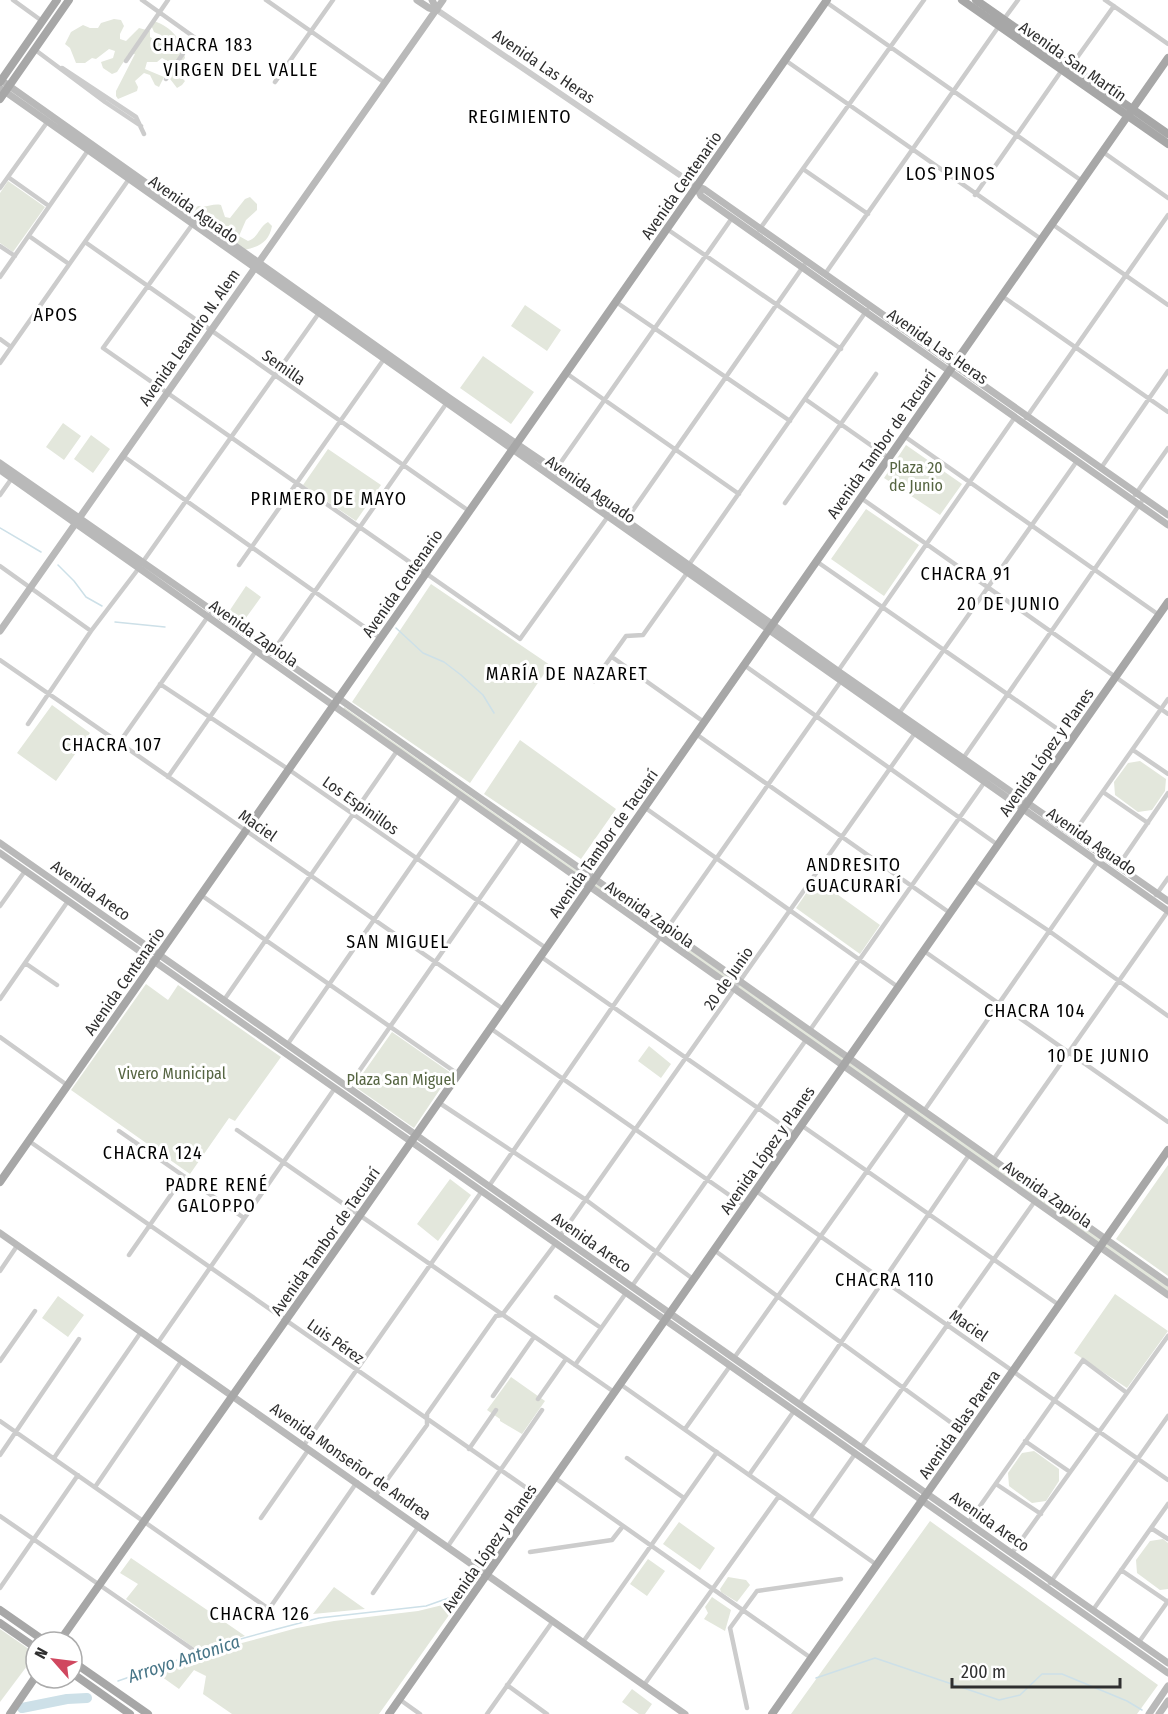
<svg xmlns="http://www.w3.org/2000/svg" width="1168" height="1714" viewBox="0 0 1168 1714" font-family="'Fira Sans Condensed',sans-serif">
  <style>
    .green { fill: #e3e7dc }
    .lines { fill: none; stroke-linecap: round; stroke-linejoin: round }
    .stream { stroke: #cde0e8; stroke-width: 1.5 }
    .river { stroke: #cde0e8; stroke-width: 10 }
    .minor { stroke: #ccc; stroke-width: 4.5 }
    .tertiary { stroke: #ccc; stroke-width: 6 }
    .secondary { stroke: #b9b9b9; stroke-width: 7 }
    .primary { stroke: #a7a7a7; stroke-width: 8 }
    .labels { text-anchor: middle; stroke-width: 6; stroke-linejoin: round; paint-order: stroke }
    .street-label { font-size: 16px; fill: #2f2f2f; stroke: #fff }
    .park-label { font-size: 16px; fill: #566542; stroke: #fff }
    .neighbourhood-label { font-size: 18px; letter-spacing: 1.5px; fill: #000; stroke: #fff }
    .water-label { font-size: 18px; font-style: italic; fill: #477587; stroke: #fff }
  </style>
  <rect width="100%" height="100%" fill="#fff"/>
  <path class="green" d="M114,19L121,20L124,26L120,34V39L126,41L139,28L150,31V37L160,43L164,40L161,35L154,32L151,25L154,21C171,27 183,40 185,58L178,67L179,75L185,81L182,85L177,88L167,75L171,63L162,58L157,62H147L145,69L164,77L159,87L155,85L150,75L144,73L135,81L138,87L137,91L118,99L116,96V91L135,54L128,55L117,72L112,74L103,68L101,62L113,58L115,51L109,49L96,59L92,58L85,63H76L70,48L65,44L71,32L83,25L90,28H98L101,23Z
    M8,181L45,207L13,252L0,243V193Z
    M250,197L257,204V210L246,220L239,236L248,241C258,238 259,227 268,222L272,226C269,242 259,247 244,250L192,216L194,209L198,206C207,208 213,203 221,205L225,217L230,218L245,199Z
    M525,305L561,330L547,351L511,326Z
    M483,356L534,392L511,424L460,388Z
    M63,423L81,436L64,460L46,447Z
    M91,435L110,449L93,473L74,459Z
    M906,445L962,484L940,515L884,478Z
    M328,449L381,485L356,521L303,485Z
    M866,509L919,545L884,596L831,559Z
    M431,584L550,665L470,783L352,702Z
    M246,586L261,597L240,626L226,616Z
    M52,705L90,733L56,781L17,753Z
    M344,707L1168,1286V1292L343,710Z
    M520,740L616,809L581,859L484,794Z
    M1140,761L1166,779L1165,791L1152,810L1138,812L1115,795L1114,782L1128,763Z
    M816,879L880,925L860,954L796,908Z
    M146,984L168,1000L178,985L281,1057L235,1121L229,1118L190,1174L71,1090Z
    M392,1032L451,1073L414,1128L354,1086Z
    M649,1046L671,1064L661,1078L638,1061Z
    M1168,1165V1276L1116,1239Z
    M450,1179L471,1195L438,1241L417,1224Z
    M1115,1294L1168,1331L1127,1388L1074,1353Z
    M58,1296L84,1315L68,1337L42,1318Z
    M511,1377L545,1401L522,1434L500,1421V1419L487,1410Z
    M1034,1451L1059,1469V1481L1046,1501L1032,1503L1009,1486L1008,1473L1022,1453Z
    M930,1521L1158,1685L1137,1714H791Z
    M679,1522L715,1548L700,1570L663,1544Z
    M1163,1539L1168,1543V1589L1160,1590L1137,1573L1136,1560L1150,1541Z
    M131,1558L232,1627L245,1636L197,1650L126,1599L138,1584L120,1573Z
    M648,1559L665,1571L647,1596L630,1584Z
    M728,1577L746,1580L750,1585L737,1602L721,1592L720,1589Z
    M334,1587L365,1609L313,1614Z
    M712,1597L731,1610L725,1631L704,1619L708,1613L705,1607Z
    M459,1601L379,1714H232L203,1694L206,1676L194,1670L179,1689L158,1674L227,1647L297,1628L334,1621L418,1611Z
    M0,1629L36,1654L0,1702Z
    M632,1689L652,1704L645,1714H639L622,1702Z"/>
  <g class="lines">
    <path class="stream" d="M0,528L41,552
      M58,565L74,581L86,597L102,606
      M115,622L165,627
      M396,628L423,653L444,662L461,675L483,695L494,713
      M816,1678L875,1658L999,1700L1020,1695L1042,1674H1062L1127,1701L1142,1710
      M118,1681L226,1643L277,1629L319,1618L426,1606L460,1594"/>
    <path class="river" d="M22,1708L67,1699L87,1698"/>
    <path class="minor" d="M13,0L42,21
      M142,0L201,42
      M266,0L385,83
      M1105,0L1168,44
      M826,2L1082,181
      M1004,19L1018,0
      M34,49L105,102L141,126
      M785,60L1041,239
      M126,61L168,0
      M1071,66L1114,6
      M62,68L136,117L144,134
      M166,79L194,37
      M275,82L333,0
      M1103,152L1168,198
      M803,169L868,214
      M8,177L49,206
      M0,188L48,121
      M975,195L1062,70
      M1052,224L1168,305
      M192,225L103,348L520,639L609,515
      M667,229L841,349
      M759,230L924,0
      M29,236L69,264
      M85,242L469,511
      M0,246L15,256
      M825,274L999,26
      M0,277L89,149
      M1002,296L1168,412
      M616,302L790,421
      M0,339L11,347
      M0,363L129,179
      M566,373L739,494
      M805,399L889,458
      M1026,418L1168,215
      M904,436L1159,615
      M123,456L380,638
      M1101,468L1168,371
      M554,472L732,218
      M0,495L12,478
      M1135,495L1168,448
      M861,498L1168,714
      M785,503L876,374
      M626,520L807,261
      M816,561L1072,739
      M142,563L319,313
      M239,565L384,359
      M0,566L91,631
      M688,566L867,310
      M271,654L446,404
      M612,657L704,722
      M0,660L503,1009
      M744,665L998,845
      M838,671L1015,417
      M594,681L626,636L643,635L687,573
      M160,684L288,769L546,948
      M900,712L1077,461
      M28,724L91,631L139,568
      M696,734L950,913
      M119,743L209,615
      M1133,750L1168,774
      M964,757L1144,498
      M168,777L256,651
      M1103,792L1148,823
      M644,807L898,987
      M1073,834L1168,699
      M1118,866L1168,793
      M973,880L1049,931L1168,1016
      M201,895L458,1074
      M1156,895L1168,878
      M0,906L25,871
      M666,930L841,681
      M924,951L1168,1122
      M540,956L795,1134
      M25,963L57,985
      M0,999L68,901
      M224,1000L397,751
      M490,1028L745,1206
      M810,1030L986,780
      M0,1037L67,1085
      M287,1045L460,796
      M348,1087L521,839
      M438,1102L586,1200L693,1279
      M924,1111L1098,861
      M801,1125L1059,1305
      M237,1130L614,1392
      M119,1131L244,1218
      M29,1141L541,1498
      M993,1160L1168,911
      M489,1186L660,938
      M756,1191L1168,1480
      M560,1236L915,733
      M714,1250L968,1435
      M129,1255L184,1176
      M0,1271L17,1246
      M632,1286L806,1040
      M556,1297L601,1328
      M157,1344L335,1088
      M734,1358L909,1112
      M0,1361L35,1311
      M575,1365L626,1293
      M620,1384L877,1565
      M493,1396L534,1337
      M538,1399L566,1359
      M799,1404L969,1155
      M0,1421L269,1609L357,1482
      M685,1429L730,1366
      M1025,1441L1070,1472
      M304,1445L482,1191
      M861,1447L1035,1201
      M469,1449L496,1410
      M0,1455L79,1339
      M54,1458L141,1332
      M627,1458L684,1498
      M749,1475L794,1411
      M555,1478L811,1658
      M996,1484L1041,1514
      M95,1487L182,1360
      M376,1495L427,1425V1414L496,1316L502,1315L556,1243
      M0,1516L192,1649
      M261,1518L309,1449
      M810,1518L855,1454
      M968,1523L1083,1360L1127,1393
      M1151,1528L1168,1539
      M448,1546L542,1410
      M530,1552L612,1540L623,1526
      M1012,1553L1168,1336
      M1121,1570L1168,1602
      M1050,1583L1168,1416
      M0,1588L78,1475
      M373,1593L419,1526
      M1093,1610L1168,1504
      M583,1642L717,1452
      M1139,1642L1168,1601
      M507,1685L547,1714
      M644,1685L779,1496
      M399,1699L420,1714
      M747,1708L730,1628L757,1591L841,1579
      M487,1714L553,1621"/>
    <path class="tertiary" d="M437,10L696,186"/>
    <path class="secondary" d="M417,0L429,8L437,10
      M432,0L437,10
      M1,80L451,399L555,470L838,671L1168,901
      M0,88L1168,911
      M696,186L701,196L1168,525
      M696,186L704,189L1168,515
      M0,463L338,698L1168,1283
      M0,470L1168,1295
      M0,631L443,0
      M0,843L1168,1663
      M0,853L1168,1673
      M0,1233L685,1714
      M1149,1714L1168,1686
      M1159,1714L1168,1701"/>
    <path class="primary" d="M962,0L1168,144
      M976,0L1168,134
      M0,82L57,0
      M0,99L69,0
      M0,1182L827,0
      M0,1610L46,1642
      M0,1623L36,1648
      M59,1642L360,1215L1168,58
      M72,1661L148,1714
      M72,1673L130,1714
      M10,1714L36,1676
      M389,1714L1168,602
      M772,1714L1168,1150"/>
  </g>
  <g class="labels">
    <g class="street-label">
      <text transform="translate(1073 61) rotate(35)" y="6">Avenida San Martín</text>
      <text transform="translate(544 66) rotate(34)" y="6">Avenida Las Heras</text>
      <text transform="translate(681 185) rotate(-55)" y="6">Avenida Centenario</text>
      <text transform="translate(194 209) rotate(35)" y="6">Avenida Aguado</text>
      <text transform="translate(189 337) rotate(-55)" y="6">Avenida Leandro N. Alem</text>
      <text transform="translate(938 346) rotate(35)" y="6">Avenida Las Heras</text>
      <text transform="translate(284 367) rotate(35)" y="6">Semilla</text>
      <text transform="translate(881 444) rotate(-55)" y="6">Avenida Tambor de Tacuarí</text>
      <text transform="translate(591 489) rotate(35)" y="6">Avenida Aguado</text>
      <text transform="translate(402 583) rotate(-55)" y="6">Avenida Centenario</text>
      <text transform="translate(254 633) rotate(35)" y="6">Avenida Zapiola</text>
      <text transform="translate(1046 752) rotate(-55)" y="6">Avenida López y Planes</text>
      <text transform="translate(361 805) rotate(35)" y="6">Los Espinillos</text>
      <text transform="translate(258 825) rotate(35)" y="6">Maciel</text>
      <text transform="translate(1092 841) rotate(35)" y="6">Avenida Aguado</text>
      <text transform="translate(603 843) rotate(-55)" y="6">Avenida Tambor de Tacuarí</text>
      <text transform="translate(91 890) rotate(35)" y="6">Avenida Areco</text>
      <text transform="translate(650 914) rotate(35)" y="6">Avenida Zapiola</text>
      <text transform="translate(728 978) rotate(-55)" y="6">20 de Junio</text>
      <text transform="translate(124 981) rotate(-55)" y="6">Avenida Centenario</text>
      <text transform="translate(767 1150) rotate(-55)" y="6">Avenida López y Planes</text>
      <text transform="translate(1048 1194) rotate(35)" y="6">Avenida Zapiola</text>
      <text transform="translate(325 1241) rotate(-55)" y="6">Avenida Tambor de Tacuarí</text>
      <text transform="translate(592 1242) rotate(35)" y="6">Avenida Areco</text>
      <text transform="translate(969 1325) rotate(35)" y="6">Maciel</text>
      <text transform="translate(336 1341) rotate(35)" y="6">Luis Pérez</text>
      <text transform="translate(959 1424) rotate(-55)" y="6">Avenida Blas Parera</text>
      <text transform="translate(351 1461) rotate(35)" y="6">Avenida Monseñor de Andrea</text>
      <text transform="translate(990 1521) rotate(35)" y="6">Avenida Areco</text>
      <text transform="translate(489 1548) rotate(-55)" y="6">Avenida López y Planes</text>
    </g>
    <g class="park-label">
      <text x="916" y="473">Plaza 20<tspan x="916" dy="18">de Junio</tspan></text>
      <text x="172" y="1079">Vivero Municipal</text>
      <text x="401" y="1085">Plaza San Miguel</text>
    </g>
    <g class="neighbourhood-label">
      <text x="203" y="51">CHACRA 183</text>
      <text x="241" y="76">VIRGEN DEL VALLE</text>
      <text x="520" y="123">REGIMIENTO</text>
      <text x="951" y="180">LOS PINOS</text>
      <text x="56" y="321">APOS</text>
      <text x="329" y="505">PRIMERO DE MAYO</text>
      <text x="966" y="580">CHACRA 91</text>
      <text x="1009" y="610">20 DE JUNIO</text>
      <text x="567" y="680">MARÍA DE NAZARET</text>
      <text x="112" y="751">CHACRA 107</text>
      <text x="854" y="871">ANDRESITO<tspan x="854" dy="21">GUACURARÍ</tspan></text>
      <text x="398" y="948">SAN MIGUEL</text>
      <text x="1035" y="1017">CHACRA 104</text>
      <text x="1099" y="1062">10 DE JUNIO</text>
      <text x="153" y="1159">CHACRA 124</text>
      <text x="217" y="1191">PADRE RENÉ<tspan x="217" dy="21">GALOPPO</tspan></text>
      <text x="885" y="1286">CHACRA 110</text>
      <text x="260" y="1620">CHACRA 126</text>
    </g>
    <g class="water-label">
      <text transform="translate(184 1659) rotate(-18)" y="6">Arroyo Antonica</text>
    </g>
  </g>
  <g transform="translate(54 1660) rotate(298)"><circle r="28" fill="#ffffff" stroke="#acacac" stroke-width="1.5"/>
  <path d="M0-4.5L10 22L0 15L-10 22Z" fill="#d0475f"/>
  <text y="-9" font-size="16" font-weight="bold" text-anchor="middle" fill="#2f2f2f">N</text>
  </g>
  <path d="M952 1678v9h168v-9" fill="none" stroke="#2f2f2f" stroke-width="3"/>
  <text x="961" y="1678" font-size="18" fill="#2f2f2f" stroke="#ffffff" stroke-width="4.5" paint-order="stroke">200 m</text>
</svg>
